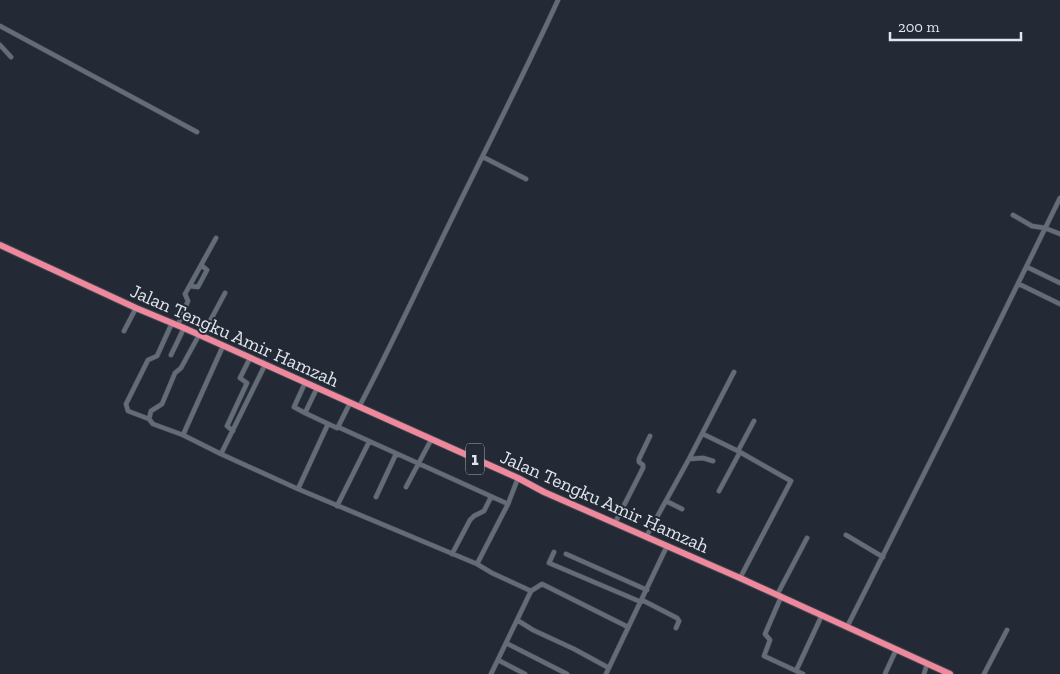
<svg xmlns="http://www.w3.org/2000/svg" width="1060" height="674" viewBox="0 0 1060 674" font-family="'Zilla Slab',serif">
  <style>
    .lines { fill: none; stroke-linecap: round; stroke-linejoin: round }
    .minor-casing { stroke: #3f454e; stroke-width: 5.5 }
    .highway-casing { stroke: #3f454e; stroke-width: 8 }
    .minor { stroke: #646c78; stroke-width: 4.5 }
    .highway { stroke: #ee899d; stroke-width: 6 }
    .labels { text-anchor: middle; stroke-width: 4; stroke-linejoin: round; paint-order: stroke }
    .shield { fill: #232a35; stroke: #a8adb6; stroke-width: 1 }
    .shield-label { font-size: 18px; font-weight: bold; fill: #e1e5ed }
    .street-label { font-size: 19px; fill: #e1e5ed; stroke: #232a35 }
  </style>
  <rect width="100%" height="100%" fill="#232a35"/>
  <g class="lines">
    <g class="minor-casing">
      <path id="minor" d="M0,26L197,132
        M0,45L11,57
        M483,157L526,179
        M1013,215L1032,226L1045,228L1060,234
        M1027,267L1060,283
        M1019,284L1060,304
        M190,286L198,287L207,270L201,265
        M178,325L188,301L185,294L216,238
        M124,331L136,308
        M199,335L181,368L175,373L162,404L151,411L149,419L153,424L183,435L221,454L298,489L477,564
        M202,336L225,293
        M171,355L184,328
        M317,388L305,413L337,428L338,427L350,403
        M359,407C387,354 412,300 438,247C478,164 520,83 558,0
        M305,413L294,407L305,383
        M149,419L128,411L126,404L148,360L157,356L172,323
        M338,427L508,504
        M233,431L227,426L247,383L240,378L250,358
        M703,434L738,451
        M183,435L223,346
        M221,454L265,365
        M689,459L703,458L713,461
        M406,487L431,440
        M298,489L328,424
        M719,491L740,452
        M376,497L396,454
        M666,501L682,509
        M337,506L369,442
        M615,523L643,468V465L639,462V459L650,436
        M846,535L883,557
        M646,537L689,459L734,372
        M554,552L549,563L641,602
        M452,554L470,520L474,516L484,511L491,497
        M566,554L647,590
        M740,578L791,481L738,451L754,421
        M531,591L542,584L628,627
        M777,595L807,538
        M781,597L765,634L770,640L764,656L803,674
        M642,600L677,618L679,621L676,628
        M517,620L533,630L574,649L609,668
        M847,627L953,416L1060,198
        M506,643L567,674
        M498,660L525,674
        M796,671L822,615
        M491,674L531,591L492,573L477,564L508,504L518,478
        M606,674L667,546
        M885,674L896,650
        M924,674L927,664
        M984,674L1007,630"/>
    </g>
    <g class="highway-casing">
      <path id="highway" d="M0,245L136,308L184,328L518,478L544,492L740,578L950,674"/>
    </g>
    <use href="#minor" class="minor"/>
    <use href="#highway" class="highway"/>
  </g>
  <g class="labels">
    <rect class="shield" x="466" y="443.5" width="18" height="31" rx="4"/>
    <g class="shield-label">
      <text x="475" y="465">1</text>
    </g>
    <g class="street-label">
      <text transform="translate(235 335) rotate(24)" y="7">Jalan Tengku Amir Hamzah</text>
      <text transform="translate(605 501) rotate(24)" y="7">Jalan Tengku Amir Hamzah</text>
    </g>
  </g>
  <path d="M890 32v8h131v-8" fill="none" stroke="#e1e5ed" stroke-width="2.5"/>
  <text x="898" y="32" font-size="15" fill="#e1e5ed" stroke="#232a35" stroke-width="4" paint-order="stroke">200 m</text>
</svg>
